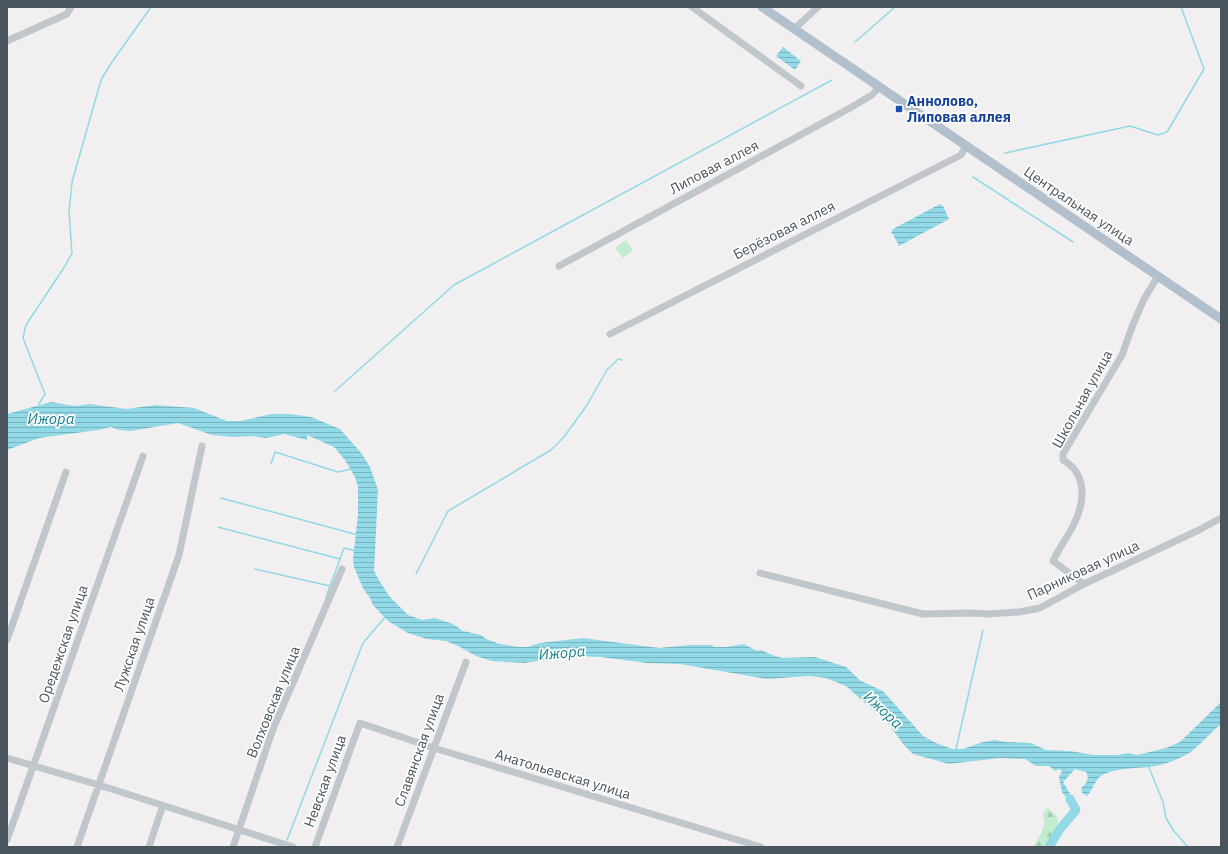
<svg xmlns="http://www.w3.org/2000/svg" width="1228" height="854" viewBox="0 0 1228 854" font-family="'IBM Plex Sans',sans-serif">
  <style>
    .forest { fill: url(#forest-firs) }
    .green { fill: #c1eccf }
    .water { fill: url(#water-rules) }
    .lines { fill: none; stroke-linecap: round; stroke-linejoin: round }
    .stream { stroke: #91d9e6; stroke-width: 1.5 }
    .river { stroke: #91d9e6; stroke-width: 9 }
    .minor { stroke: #bfc7cd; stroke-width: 7 }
    .major { stroke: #b1c0cc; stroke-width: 9 }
    .transit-dot { fill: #1a4fb4; stroke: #fff; stroke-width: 1.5 }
    .labels { text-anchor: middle; stroke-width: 3.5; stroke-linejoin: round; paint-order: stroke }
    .transit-label { font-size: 14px; font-weight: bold; fill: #164399; stroke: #fff; text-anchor: start }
    .street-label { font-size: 14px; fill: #49545c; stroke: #fff }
    .water-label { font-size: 15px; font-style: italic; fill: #168093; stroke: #fff }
  </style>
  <defs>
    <pattern id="forest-firs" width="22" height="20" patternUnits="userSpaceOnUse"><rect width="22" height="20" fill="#c1eccf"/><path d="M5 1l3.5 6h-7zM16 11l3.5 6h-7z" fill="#a7ccb4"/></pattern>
    <pattern id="water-rules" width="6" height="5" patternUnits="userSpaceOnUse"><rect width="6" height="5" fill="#91d9e6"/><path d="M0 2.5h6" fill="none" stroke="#78b3be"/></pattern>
  </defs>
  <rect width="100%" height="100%" fill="#f2eff0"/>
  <path class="forest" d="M1048,808C1051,811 1055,814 1057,817C1061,824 1049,840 1045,847H1033C1037,840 1042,833 1044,826C1045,818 1040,812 1048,808Z"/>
  <path class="green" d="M626,240L633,250L623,258L615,248Z"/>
  <path class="water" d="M783,47L801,61L795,70L776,56Z
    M940,204L943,206L949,219L899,246L893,234L891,233L893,229Z
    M51,402L75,406L90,404L126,409L156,405L194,408L227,421H241L271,414H290L311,417L340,429L362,454L370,467L378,490L374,571L380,582L390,597L408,615L422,620L435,618L453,624L463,631L481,635L486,639L500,644L519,647H527L540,643L583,638L659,648L689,645H712L714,647H726L744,644L757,651L761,650L772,655L782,658L815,657L846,667L861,681L883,691L923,736L936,743L952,749H963L983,742L995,740L1005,742L1031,743L1046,750L1070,751L1094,755H1117L1128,753L1137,755L1166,748L1180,742L1221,702V724C1211,732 1202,743 1192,751C1182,758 1167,764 1155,766C1139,769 1115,767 1101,776C1094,781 1093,790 1087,796L1082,793L1081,788L1086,783L1088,777L1086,772L1075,769L1063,782L1075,802L1076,810L1062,792L1059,777L1062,771L1059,769L1055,771L1049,766H1036L1025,759L1000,758L949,764L913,754L904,745L888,723L846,686L826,678L809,676L767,679L680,664L647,663L601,657L573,656L524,663L492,661L476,656L460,647L446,641L427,639L408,633L388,621L373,605L370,598L363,588L354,567L353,559L358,515V487L355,477L345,460L334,447L307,435V440L284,434L266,438L253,436L233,437L212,435L178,423L131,431L119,430L111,427L98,430L39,438L7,450V414Z"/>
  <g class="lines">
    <path class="stream" d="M855,42L895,7
      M1005,153L1130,126L1158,135L1167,132L1204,69L1181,7
      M973,177L1073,242
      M335,391L454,285L832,80
      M39,404L45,394L23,338L26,325L65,266L72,253L69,212L72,182L101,80L112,62L151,7
      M271,464L275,452L338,472L351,469
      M221,498L358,535
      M218,527L340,559
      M255,569L330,586
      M416,574L448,511L551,450L564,437L587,405L607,370L618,359L622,360
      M326,597L344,548L356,551
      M956,749L983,630
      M1148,765L1163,802L1166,818L1173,830L1188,847
      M287,840L363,643L386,616"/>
    <path class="river" d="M1049,847L1060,829L1076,810L1070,799"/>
    <path class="minor" d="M692,7L801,86
      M794,29L818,7
      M7,41L67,14L71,7
      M559,266L850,108L872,95L879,87
      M610,334L961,155L966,146
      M760,573L923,614L972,613L987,614L1019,612L1040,608L1084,584L1199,530L1221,518
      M1084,584L1053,561C1059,548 1067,538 1073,526C1085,503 1088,474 1063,460V454L1122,355L1132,327L1144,299L1158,276
      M7,640L66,472
      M7,758L99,785L293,847
      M7,840L143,456
      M77,847L179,555L202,446
      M149,847L163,805
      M233,847L273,729L342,569
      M315,847L360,723L434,748L761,847
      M397,847L466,662"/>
    <path class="major" d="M762,7L1221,319"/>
  </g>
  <rect class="transit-dot" x="895" y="105" width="8" height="8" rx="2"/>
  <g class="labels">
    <g class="transit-label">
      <text x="907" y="106">Аннолово,<tspan x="907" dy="16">Липовая аллея</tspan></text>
    </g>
    <g class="street-label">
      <text transform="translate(714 167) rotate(-28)" y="5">Липовая аллея</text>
      <text transform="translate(1079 206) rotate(34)" y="5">Центральная улица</text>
      <text transform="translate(784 230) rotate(-27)" y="5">Берёзовая аллея</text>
      <text transform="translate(1082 399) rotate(-61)" y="5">Школьная улица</text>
      <text transform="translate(1083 570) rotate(-25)" y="5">Парниковая улица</text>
      <text transform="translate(63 644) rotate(-71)" y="5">Оредежская улица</text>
      <text transform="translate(134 644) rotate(-71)" y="5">Лужская улица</text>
      <text transform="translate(273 702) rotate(-68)" y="5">Волховская улица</text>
      <text transform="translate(419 750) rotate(-70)" y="5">Славянская улица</text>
      <text transform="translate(563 774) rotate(17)" y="5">Анатольевская улица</text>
      <text transform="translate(325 781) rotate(-70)" y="5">Невская улица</text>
    </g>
    <g class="water-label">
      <text x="51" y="424">Ижора</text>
      <text transform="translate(562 653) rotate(-5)" y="5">Ижора</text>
      <text transform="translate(883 710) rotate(43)" y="5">Ижора</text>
    </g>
  </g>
  <rect width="1228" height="854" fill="none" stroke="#49545c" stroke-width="16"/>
</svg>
